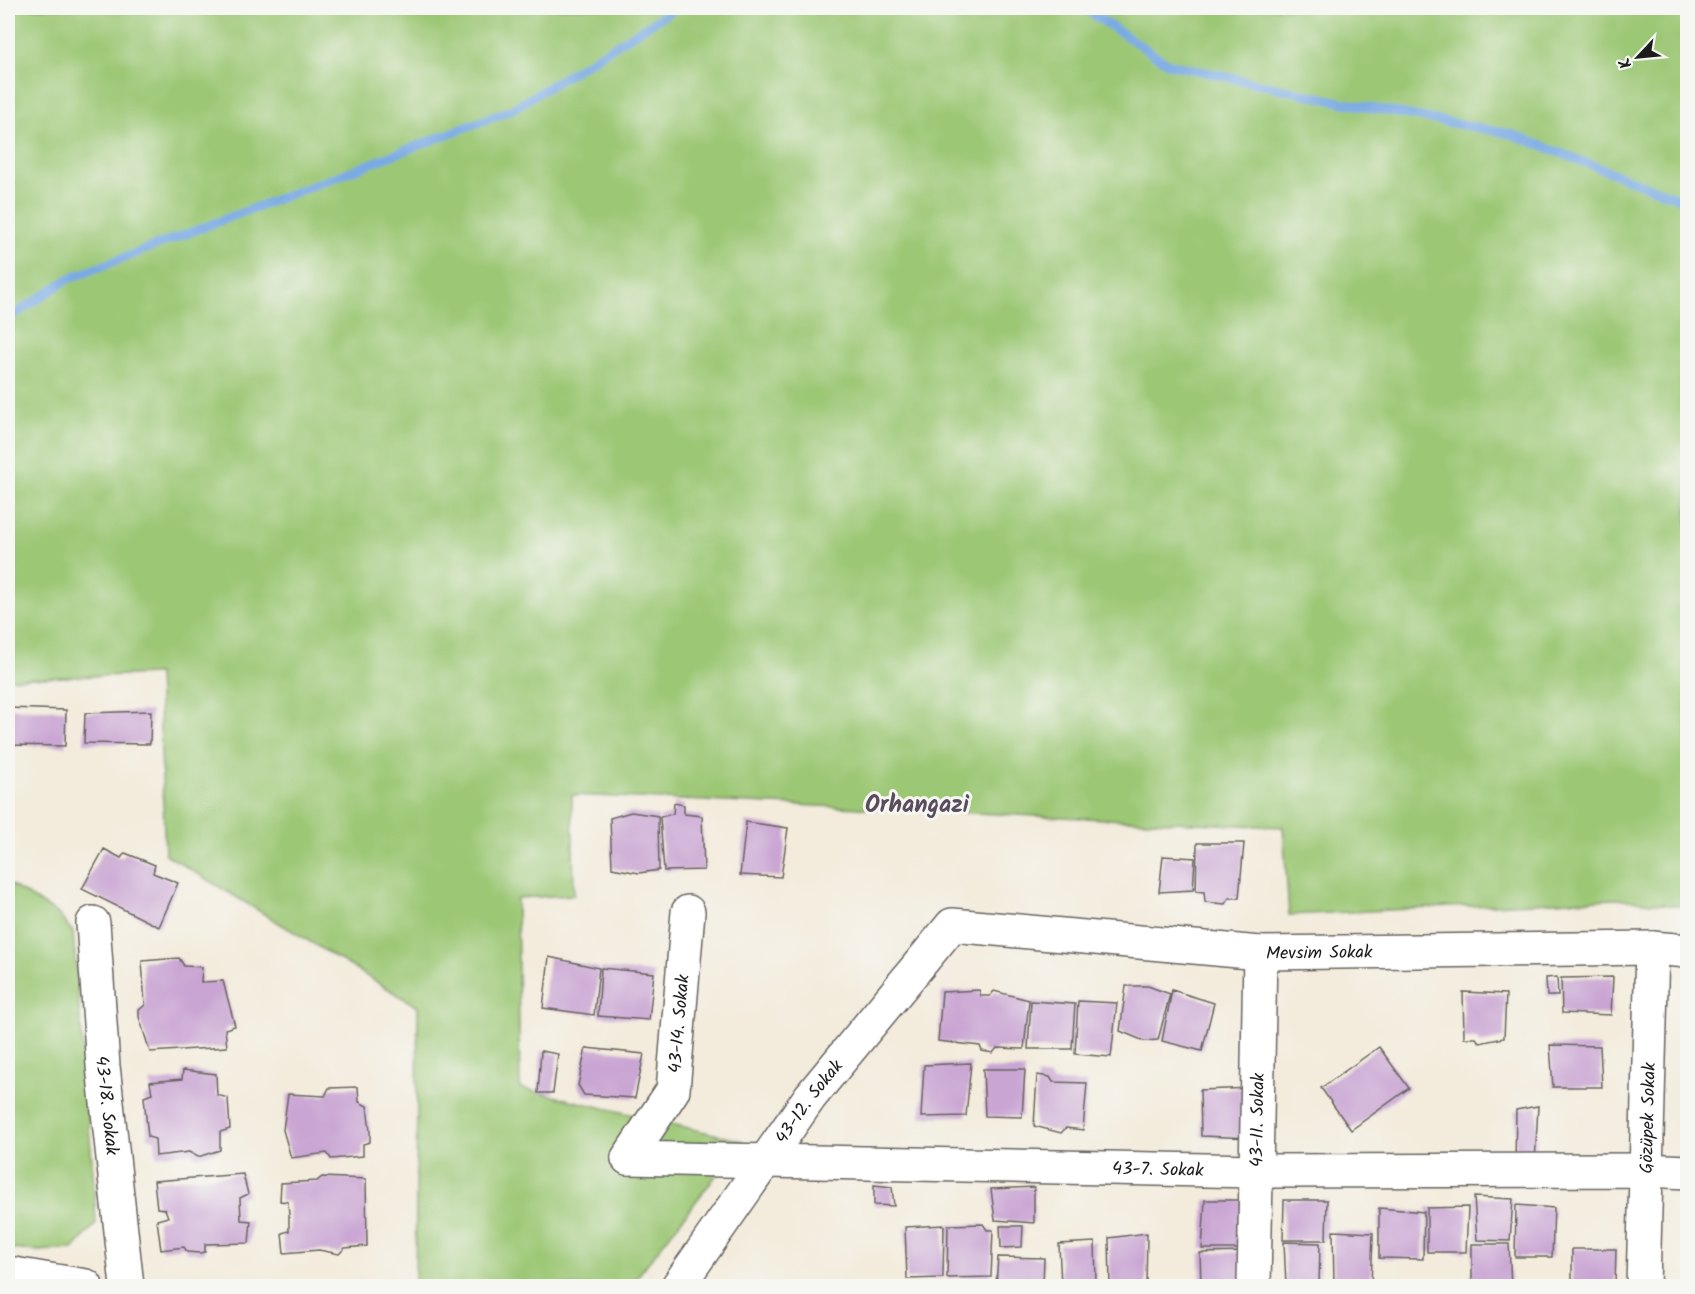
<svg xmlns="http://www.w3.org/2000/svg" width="1695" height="1294" viewBox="0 0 1695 1294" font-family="Kalam,sans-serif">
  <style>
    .green { fill: #9cc774; stroke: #5c7248; stroke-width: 1.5 }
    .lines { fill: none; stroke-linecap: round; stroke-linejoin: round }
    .stream { stroke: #7aaae4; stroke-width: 9 }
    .building { fill: #c9a5d3 }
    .minor-casing { stroke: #67645f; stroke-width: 36 }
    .minor { stroke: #fff; stroke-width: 33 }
    .labels { text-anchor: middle; stroke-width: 6; stroke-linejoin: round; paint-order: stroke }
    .street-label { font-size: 18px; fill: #1c1c1c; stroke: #f6f6f2 }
    .district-label { font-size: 24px; font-weight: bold; fill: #594c5c; stroke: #f6f6f2 }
  </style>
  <rect width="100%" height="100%" fill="#f6f6f2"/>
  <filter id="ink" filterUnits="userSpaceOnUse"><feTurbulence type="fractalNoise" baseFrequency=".0167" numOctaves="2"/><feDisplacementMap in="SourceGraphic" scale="12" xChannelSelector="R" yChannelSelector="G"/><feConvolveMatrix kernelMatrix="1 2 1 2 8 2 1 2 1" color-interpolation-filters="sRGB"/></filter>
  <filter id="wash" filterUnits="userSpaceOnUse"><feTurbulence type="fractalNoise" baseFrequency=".008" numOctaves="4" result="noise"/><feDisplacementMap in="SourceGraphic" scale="24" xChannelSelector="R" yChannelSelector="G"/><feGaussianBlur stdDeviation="1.35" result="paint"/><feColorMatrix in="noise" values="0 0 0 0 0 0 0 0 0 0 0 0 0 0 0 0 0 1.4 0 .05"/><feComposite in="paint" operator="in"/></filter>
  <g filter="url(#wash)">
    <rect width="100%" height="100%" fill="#f3ebdb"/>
    <path class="green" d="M8,8H1687V907L1617,899L1289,915L1283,827L572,795L574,895L517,898L520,1088L743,1141L630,1286H415L418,1007L165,854L158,674L8,679Z
      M8,883L57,913L73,932L94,1186L96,1224L73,1249L37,1251L11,1249L8,1245Z"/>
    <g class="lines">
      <path class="stream" d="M1083,8L1169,64L1345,103L1511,134L1688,202
        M8,319L68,279L511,110L676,8"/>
    </g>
    <g id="blocks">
      <path class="building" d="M8,708L66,710L65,746L8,745Z
        M151,711L150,744L84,743L85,713Z
        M674,803L684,805V814L702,816L704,870L664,871L660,817L673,814Z
        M631,812L658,816L659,870L639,873L612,868L610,818Z
        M746,822L788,828L781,877L740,875Z
        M1197,843H1244L1239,898H1229L1225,904L1205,902L1204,892L1196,891Z
        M104,849L121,858L125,853L155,865L153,873L178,883L159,927L82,889Z
        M1163,856L1195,858L1193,890L1159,892Z
        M549,957L599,968L594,1015L543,1008Z
        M179,958L184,966L202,967L201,982L223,981L235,1026L225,1029L227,1047L150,1052L139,1017V1010L145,1005L142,961Z
        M601,968L654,973L649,1020L598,1016Z
        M1557,977L1558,996H1547L1546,978Z
        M1613,977L1611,1015L1562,1013L1561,978Z
        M1126,986H1148L1170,994L1158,1040L1144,1041L1120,1031Z
        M979,990L981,996H990L994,991L1029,1000L1024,1049L997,1048L993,1053L982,1051L980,1046L938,1041L942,992Z
        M1172,990L1214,1003L1202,1051L1162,1041Z
        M1463,992L1506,994L1504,1038L1480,1043L1476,1038H1464Z
        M1031,1001L1075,1004L1072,1049H1028Z
        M1078,1001L1117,1003L1111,1057L1075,1054Z
        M1550,1045L1600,1046L1602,1087H1553Z
        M1379,1047L1409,1088L1351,1130L1321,1088Z
        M586,1048L644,1054L635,1098L584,1095L578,1085Z
        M541,1051L558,1054L553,1093H538Z
        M971,1063L966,1116L921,1117L924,1065Z
        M983,1069H1025L1022,1117L985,1116Z
        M183,1070L216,1074L217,1095L228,1098L230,1129L220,1132V1150L198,1157L189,1152L156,1156L155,1139L148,1137L144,1097L152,1094L150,1082L182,1079Z
        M1037,1075L1050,1077L1053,1082L1087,1083L1083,1130L1066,1128L1061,1133L1034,1126Z
        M358,1087L359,1102L367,1106L370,1131V1142L363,1144V1156L331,1159L327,1153L291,1158L283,1130L288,1094L325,1096L329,1088Z
        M1253,1088V1138L1201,1136L1200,1090Z
        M1538,1106L1535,1163L1515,1162L1516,1110Z
        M243,1174L248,1194L240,1198L241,1220L251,1221L249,1243L205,1244V1252L200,1253L187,1252L184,1247L161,1250L157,1220L168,1217L165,1209L157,1208L154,1181Z
        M322,1177L366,1179L367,1246L345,1248L339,1254L319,1250L284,1253L282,1233L289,1231V1215L288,1202L280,1201L281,1183L317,1181Z
        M874,1185L892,1187L894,1206L874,1205Z
        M1034,1187V1223L995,1220L991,1189Z
        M1474,1197L1513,1199L1510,1241L1477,1240Z
        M1205,1200H1250L1246,1249H1202Z
        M1284,1200H1327L1326,1240H1283Z
        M1516,1205L1554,1208L1552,1257H1515Z
        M1468,1207L1466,1252H1427V1208Z
        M1379,1208L1424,1212L1423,1259L1379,1258Z
        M983,1224L987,1230H993L991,1277L947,1278L948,1225Z
        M944,1225L943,1278L907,1279L905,1227Z
        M1000,1226H1023L1022,1247L1001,1248Z
        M1333,1231L1373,1233L1371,1286H1334Z
        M1147,1233L1146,1286H1110L1109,1238Z
        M1095,1242L1096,1283L1061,1286L1059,1244Z
        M1284,1242L1320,1243L1319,1286H1286Z
        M1472,1244H1509L1511,1286H1472Z
        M1572,1249H1616L1615,1286H1572Z
        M1245,1252L1242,1285H1201L1200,1253Z
        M998,1257L1044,1258L1043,1286H996Z"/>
    </g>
  </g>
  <g filter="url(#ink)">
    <use href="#blocks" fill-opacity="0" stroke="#67645f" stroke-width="1.5"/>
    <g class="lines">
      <g class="minor-casing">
        <g id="minor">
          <path id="s1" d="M93,923L103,1066L127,1286"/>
          <path id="s2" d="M628,1158L1255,1171L1645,1170L1688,1172"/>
          <path id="s3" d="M628,1158L673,1090L688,912"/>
          <path d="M8,1273L86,1286"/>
          <path id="s4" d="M678,1286L810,1097L952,925L1260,953L1652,948L1688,951"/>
          <path id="s5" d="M1254,1286L1260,953"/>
          <path id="s6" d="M1643,1286L1652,948"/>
        </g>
      </g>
      <use href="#minor" class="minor"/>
    </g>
  </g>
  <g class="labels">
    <g class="street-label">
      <text dy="6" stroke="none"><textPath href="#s4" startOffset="822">Mevsim Sokak</textPath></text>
      <text dy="6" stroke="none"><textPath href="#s3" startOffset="148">43-14. Sokak</textPath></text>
      <text dy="6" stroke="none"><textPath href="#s4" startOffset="226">43-12. Sokak</textPath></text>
      <text dy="6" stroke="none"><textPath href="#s1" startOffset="183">43-18. Sokak</textPath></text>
      <text dy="6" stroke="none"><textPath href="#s6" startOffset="168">Gözüpek Sokak</textPath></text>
      <text dy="6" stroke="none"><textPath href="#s5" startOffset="166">43-11. Sokak</textPath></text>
      <text dy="6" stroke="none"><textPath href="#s2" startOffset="530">43-7. Sokak</textPath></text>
    </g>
    <g class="district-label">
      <text x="917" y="812">Orhangazi</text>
    </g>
  </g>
  <rect width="1695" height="1294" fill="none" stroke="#f6f6f2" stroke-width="30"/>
  <g transform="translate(1638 57) rotate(244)" stroke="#f6f6f2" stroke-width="4.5" paint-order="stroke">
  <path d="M0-4.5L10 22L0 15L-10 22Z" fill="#1c1c1c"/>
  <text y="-9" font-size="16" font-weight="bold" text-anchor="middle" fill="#1c1c1c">K</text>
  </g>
</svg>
